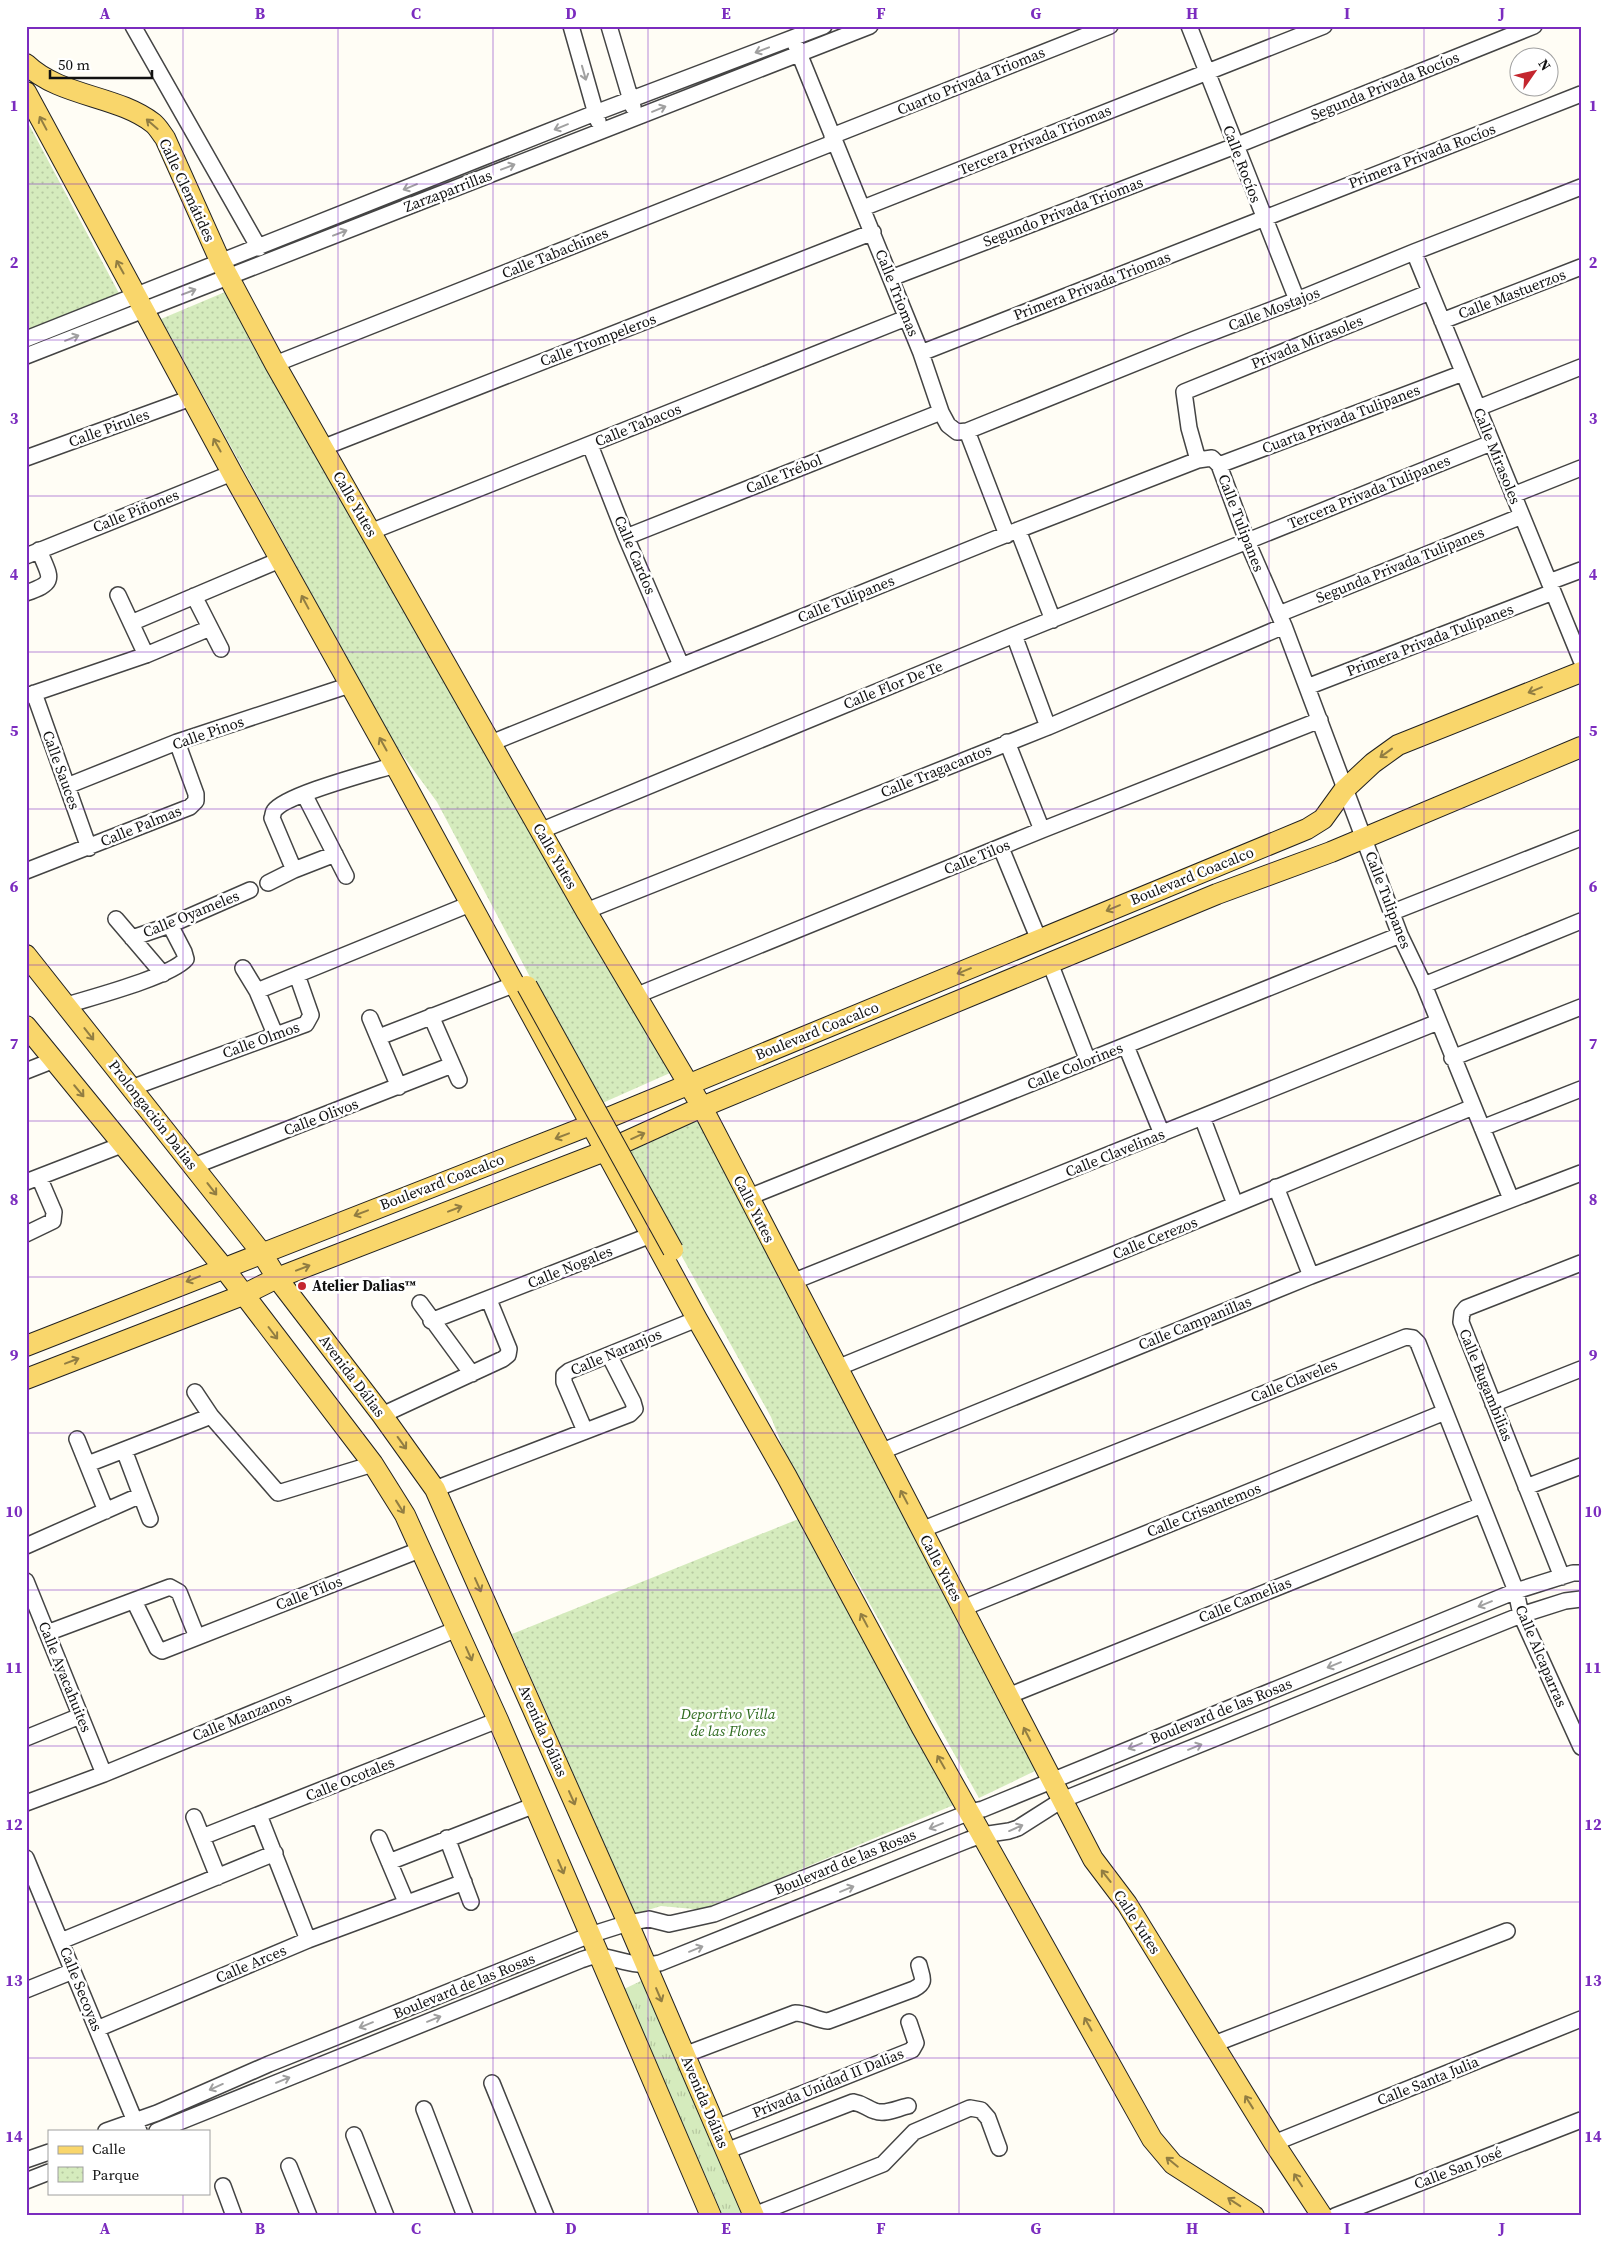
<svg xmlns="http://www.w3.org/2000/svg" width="1607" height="2242" viewBox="0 0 1607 2242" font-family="'Source Serif 4',serif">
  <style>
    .grass { fill: url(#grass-tufts) }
    .park { fill: url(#park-dots) }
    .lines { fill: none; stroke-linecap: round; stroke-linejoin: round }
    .minor-casing { stroke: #444; stroke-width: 18 }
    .major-casing { stroke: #222; stroke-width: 22 }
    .minor { stroke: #fff; stroke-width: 15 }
    .major { stroke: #f9d66b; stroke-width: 20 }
    .major-bridge-casing { stroke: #222; stroke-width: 22; stroke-linecap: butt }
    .major-bridge { stroke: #f9d66b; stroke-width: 20 }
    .oneway { stroke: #a0a0a0 }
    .oneway2 { stroke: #917d42 }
    .grid { fill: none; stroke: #7b2cbf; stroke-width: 1; stroke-opacity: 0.55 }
    .poi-dot { fill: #c4262e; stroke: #fff; stroke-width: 2 }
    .labels { text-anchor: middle; stroke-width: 5; stroke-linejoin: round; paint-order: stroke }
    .street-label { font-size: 15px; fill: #111; stroke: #fff }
    .poi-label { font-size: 15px; font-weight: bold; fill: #111; stroke: #fff; text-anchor: start }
    .park-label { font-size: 15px; font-style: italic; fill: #2f6b1f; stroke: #fff }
    .neatline { fill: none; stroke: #7b2cbf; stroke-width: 2 }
    .grid-label { font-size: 16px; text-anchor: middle; font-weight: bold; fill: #7b2cbf }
  </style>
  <defs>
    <pattern id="grass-tufts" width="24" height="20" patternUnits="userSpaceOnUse" patternTransform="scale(1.25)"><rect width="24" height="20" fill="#d5ebbd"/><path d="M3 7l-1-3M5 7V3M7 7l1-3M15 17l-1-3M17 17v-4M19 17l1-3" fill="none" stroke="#b6c8a1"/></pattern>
    <pattern id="park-dots" width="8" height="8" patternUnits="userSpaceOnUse" patternTransform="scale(1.25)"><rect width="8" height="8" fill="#d5ebbd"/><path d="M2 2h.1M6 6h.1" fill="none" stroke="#b6c8a1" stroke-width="1.8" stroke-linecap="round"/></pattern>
  </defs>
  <rect width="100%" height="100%" fill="#fffdf5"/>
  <path class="grass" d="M643,1980L748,2216H723L624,1989Z"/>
  <path class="park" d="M26,119L122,299L26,339Z
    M225,292L670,1073L598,1105L437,802L393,742L161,319Z
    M699,1119L1037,1770L979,1798L785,1453L771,1417L624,1152Z
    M801,1518L956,1804L704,1910L661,1906L635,1914L512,1634Z"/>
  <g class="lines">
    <g class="minor-casing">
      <path id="minor" d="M133,26L259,248
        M571,26L598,121
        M609,26L633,107
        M1189,26L1297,300
        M796,46L921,353L941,412L948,425L957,432L967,431L1007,535
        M832,136L1110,26
        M863,208L1324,26
        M1414,252L1581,660
        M891,278L1235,146L1534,26
        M1442,321L1581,267
        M26,339L595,113L824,26
        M921,353L1581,94
        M26,356L870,26
        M275,364L835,142
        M1478,408L1581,367
        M967,431L1195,339L1297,300L1414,252L1581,187
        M590,445L626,537L681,665
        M322,448L873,232
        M26,458L191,398
        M1198,460L1189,428L1184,392L1430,292
        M1219,465L1463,373
        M1513,495L1581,468
        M1018,530L1053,620
        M370,532L906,318
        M626,537L941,412
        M26,556L232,473
        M1549,582L1581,570
        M26,593C58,582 50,578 39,550
        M118,595L146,655
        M194,596L221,649
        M1279,614L1522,516
        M131,623L282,559
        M1014,635L1048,727
        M1307,687L1553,592
        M34,693L89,848
        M26,696L146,655L210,628
        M1007,742L1042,830
        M491,743L995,539L1198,460L1212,458L1219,465L1247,541L1284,626L1400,935L1424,985L1511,1199
        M67,786L177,742L350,685
        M304,794L346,876
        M540,831L1014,635L1491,443
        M1001,848L1039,940
        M294,870L272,818C273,816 273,812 274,811C284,795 373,772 395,765
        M26,871L190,807L196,801V794L177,742
        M268,883L294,870L335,854
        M586,911L1048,727L1284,626
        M1393,912L1581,838
        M116,919L163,974
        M132,938L170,925L250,890
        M1050,963L1088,1061
        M243,968L257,991L275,1034
        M1424,985L1581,921
        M257,991L470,904
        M635,996L1042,830L1320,720
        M67,1005C93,997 170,977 186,959L184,952L170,925
        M431,1016L459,1080
        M370,1018L399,1087
        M379,1037L513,985
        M1126,1046L1162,1134
        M1452,1058L1581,1007
        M26,1071L54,1060
        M131,1088L306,1024L311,1015L297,975
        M1202,1117L1235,1204
        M1482,1128L1581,1089
        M194,1166L452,1065
        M26,1182L124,1144
        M1276,1187L1311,1276
        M749,1197L1400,935
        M26,1234L53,1221L54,1212L39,1177
        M792,1282L1438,1022
        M420,1303L472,1374
        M431,1321L651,1235
        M837,1368L1473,1107
        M195,1392L211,1416L278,1493L373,1464
        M1493,1404L1581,1369
        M382,1415L503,1359L508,1355L509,1349L489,1300
        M585,1431L564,1382V1375L569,1371L697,1319
        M77,1439L106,1511
        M124,1450L150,1519
        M880,1452L1311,1276L1581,1173
        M88,1464L211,1416
        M1526,1487L1581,1466
        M435,1489L630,1414L635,1409L633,1402L609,1355
        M921,1530L1406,1337L1413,1338L1418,1343L1516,1591L1521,1615L1581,1747
        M26,1546L141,1495
        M1562,1577L1461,1322L1462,1313L1466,1308L1581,1263
        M26,1581L104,1774
        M134,1601L157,1648L162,1651L422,1549
        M963,1608L1445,1412
        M47,1633L170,1587L179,1592L197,1637
        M1008,1696L1482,1505
        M26,1738L80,1716
        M26,1803L104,1774L457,1629
        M259,1815L308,1940
        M194,1817L218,1877
        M202,1837L498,1720
        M379,1838L406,1902
        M447,1838L471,1902
        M26,1858L139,2131
        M389,1862L535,1805
        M61,1941L275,1853
        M26,1990L73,1971
        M97,2029L308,1940L464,1882
        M1214,2044L1507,1931
        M684,2055L795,2013C807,2013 816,2020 828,2021L914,1989C927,1982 922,1978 919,1965
        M492,2083L546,2216
        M424,2109L465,2216
        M716,2128L912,2050L916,2043L909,2022
        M106,2131L157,2113L269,2064L590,1935L628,1923L649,1919L669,1924L714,1914L970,1812L983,1809L1516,1591L1573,1573H1581
        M157,2131L581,1960C587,1958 595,1955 601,1956C622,1960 638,1968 660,1963L968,1840L982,1835L1009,1831L1018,1828L1062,1800L1521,1615L1565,1601L1581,1599
        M354,2135L386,2216
        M1274,2143L1581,2019
        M726,2151L853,2102C865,2104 867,2109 875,2111C885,2115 898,2108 908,2106
        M26,2160L49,2152
        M289,2166L309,2216
        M26,2181L49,2172
        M223,2186L234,2216
        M754,2215L883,2164L914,2132L970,2108L981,2110L988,2118L999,2148
        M1335,2216L1581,2120"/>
    </g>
    <g class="major-casing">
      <path id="major" d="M26,64C60,97 117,95 153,123C158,127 161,133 165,138L221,263L275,364L586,911L702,1107L1093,1859L1127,1904L1274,2143L1322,2216
        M26,92L232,473L401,776L697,1319L787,1477L922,1728L1152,2139L1173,2164L1254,2216
        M26,955L261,1252L277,1278L382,1415L435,1489L628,1923L754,2216
        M26,1026L223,1267L373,1464L405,1515L498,1720L711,2216
        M26,1346L598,1122L1307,829L1323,819L1344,790L1373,763L1398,745L1581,672
        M26,1379L243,1295L277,1278L605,1151L702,1107L1050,963L1217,894L1331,852L1581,747"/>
    </g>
    <use href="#minor" class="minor"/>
    <use href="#major" class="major"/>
    <g class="major-bridge-casing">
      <path id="major-bridge" d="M527,986L673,1250"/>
    </g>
    <use href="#major-bridge" class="major-bridge"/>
  </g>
  <defs><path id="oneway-shaft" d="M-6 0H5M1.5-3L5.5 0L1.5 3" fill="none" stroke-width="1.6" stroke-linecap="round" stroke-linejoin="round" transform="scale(1.25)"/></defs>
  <g class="oneway">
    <use href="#oneway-shaft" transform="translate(762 50) rotate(159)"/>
    <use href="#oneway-shaft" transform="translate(584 73) rotate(74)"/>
    <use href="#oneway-shaft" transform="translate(659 109) rotate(-22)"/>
    <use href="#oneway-shaft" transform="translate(561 127) rotate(158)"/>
    <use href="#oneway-shaft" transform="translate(508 167) rotate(-21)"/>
    <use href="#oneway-shaft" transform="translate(410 187) rotate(158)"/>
    <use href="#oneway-shaft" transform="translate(340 233) rotate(-21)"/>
    <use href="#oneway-shaft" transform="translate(189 292) rotate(-21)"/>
    <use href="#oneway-shaft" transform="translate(72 338) rotate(-22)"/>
    <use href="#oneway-shaft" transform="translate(1485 1604) rotate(158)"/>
    <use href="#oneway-shaft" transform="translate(1334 1665) rotate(158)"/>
    <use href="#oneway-shaft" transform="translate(1135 1746) rotate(158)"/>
    <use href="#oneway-shaft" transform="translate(1195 1747) rotate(-22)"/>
    <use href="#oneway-shaft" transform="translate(936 1826) rotate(158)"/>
    <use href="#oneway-shaft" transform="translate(1016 1828) rotate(-24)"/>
    <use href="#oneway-shaft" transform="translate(847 1889) rotate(-22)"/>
    <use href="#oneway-shaft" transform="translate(696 1949) rotate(-22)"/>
    <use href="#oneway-shaft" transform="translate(434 2019) rotate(-22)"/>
    <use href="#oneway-shaft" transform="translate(366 2025) rotate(158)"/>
    <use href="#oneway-shaft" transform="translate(283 2080) rotate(-22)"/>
    <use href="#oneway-shaft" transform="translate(216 2087) rotate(156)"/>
  </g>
  <g class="oneway2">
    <use href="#oneway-shaft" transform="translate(43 123) rotate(-118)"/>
    <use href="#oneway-shaft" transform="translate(152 124) rotate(-139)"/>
    <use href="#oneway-shaft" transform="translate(120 267) rotate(-119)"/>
    <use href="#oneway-shaft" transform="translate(217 445) rotate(-119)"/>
    <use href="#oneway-shaft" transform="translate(305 602) rotate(-118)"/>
    <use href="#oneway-shaft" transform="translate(1535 690) rotate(158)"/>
    <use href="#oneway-shaft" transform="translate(383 744) rotate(-119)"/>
    <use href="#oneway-shaft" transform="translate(1386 753) rotate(144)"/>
    <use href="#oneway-shaft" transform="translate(1113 908) rotate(157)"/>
    <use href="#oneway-shaft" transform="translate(964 971) rotate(158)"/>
    <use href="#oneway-shaft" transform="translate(89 1034) rotate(52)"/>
    <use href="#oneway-shaft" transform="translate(79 1091) rotate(50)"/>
    <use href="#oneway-shaft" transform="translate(562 1136) rotate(159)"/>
    <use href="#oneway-shaft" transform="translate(638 1136) rotate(-24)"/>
    <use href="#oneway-shaft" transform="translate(212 1189) rotate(52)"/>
    <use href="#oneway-shaft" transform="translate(455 1209) rotate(-21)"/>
    <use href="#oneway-shaft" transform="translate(361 1213) rotate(159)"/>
    <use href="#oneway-shaft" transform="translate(303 1268) rotate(-21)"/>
    <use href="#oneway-shaft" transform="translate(193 1279) rotate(158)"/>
    <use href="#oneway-shaft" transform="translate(273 1333) rotate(53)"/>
    <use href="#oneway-shaft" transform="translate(72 1361) rotate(-21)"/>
    <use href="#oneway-shaft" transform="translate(402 1443) rotate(54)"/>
    <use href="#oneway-shaft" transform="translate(904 1497) rotate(-118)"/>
    <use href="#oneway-shaft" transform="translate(400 1507) rotate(58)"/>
    <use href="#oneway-shaft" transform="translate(478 1585) rotate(66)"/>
    <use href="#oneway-shaft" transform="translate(864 1620) rotate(-118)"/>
    <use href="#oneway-shaft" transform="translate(469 1654) rotate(66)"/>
    <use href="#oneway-shaft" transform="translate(1027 1734) rotate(-117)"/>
    <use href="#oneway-shaft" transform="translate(941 1762) rotate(-120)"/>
    <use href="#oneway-shaft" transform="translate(572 1798) rotate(66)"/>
    <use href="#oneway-shaft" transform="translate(561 1867) rotate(67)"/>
    <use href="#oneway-shaft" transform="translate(1106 1876) rotate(-128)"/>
    <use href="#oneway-shaft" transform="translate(659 1995) rotate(67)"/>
    <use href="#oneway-shaft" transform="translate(1088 2024) rotate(-119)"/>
    <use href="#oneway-shaft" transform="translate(1249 2102) rotate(-122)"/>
    <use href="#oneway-shaft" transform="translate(1172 2162) rotate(-141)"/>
    <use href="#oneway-shaft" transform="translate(1298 2180) rotate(-123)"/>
    <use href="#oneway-shaft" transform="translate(1234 2202) rotate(-147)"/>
  </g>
  <path class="grid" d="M183,26V2131M338,26V2216M493,26V2216M648,26V2216M804,26V2216M959,26V2216M1114,26V2216M1269,26V2216M1424,26V2216M26,184H1581M26,340H1581M26,496H1581M26,652H1581M26,809H1581M26,965H1581M26,1121H1581M26,1277H1581M26,1433H1581M26,1590H1581M26,1746H1581M26,1902H1581M26,2058H1581M183,2193V2216"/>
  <circle class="poi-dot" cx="302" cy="1286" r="5"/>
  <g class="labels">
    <g class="street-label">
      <text transform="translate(971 81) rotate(-22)" y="5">Cuarto Privada Triomas</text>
      <text transform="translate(1385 86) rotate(-22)" y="5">Segunda Privada Rocíos</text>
      <text transform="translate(1035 140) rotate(-22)" y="5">Tercera Privada Triomas</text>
      <text transform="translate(1422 156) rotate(-21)" y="5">Primera Privada Rocíos</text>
      <text transform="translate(1242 164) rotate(69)" y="5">Calle Rocíos</text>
      <text transform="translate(187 190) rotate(65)" y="5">Calle Clemátides</text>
      <text transform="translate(448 191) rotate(-21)" y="5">Zarzaparrillas</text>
      <text transform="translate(1063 212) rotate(-21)" y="5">Segundo Privada Triomas</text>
      <text transform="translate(555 253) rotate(-22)" y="5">Calle Tabachines</text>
      <text transform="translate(1092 286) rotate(-21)" y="5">Primera Privada Triomas</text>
      <text transform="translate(897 293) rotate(68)" y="5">Calle Triomas</text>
      <text transform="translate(1512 294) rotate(-21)" y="5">Calle Mastuerzos</text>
      <text transform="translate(1274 309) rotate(-21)" y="5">Calle Mostajos</text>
      <text transform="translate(598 340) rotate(-21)" y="5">Calle Trompeleros</text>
      <text transform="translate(1307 342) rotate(-22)" y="5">Privada Mirasoles</text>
      <text transform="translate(1341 419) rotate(-21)" y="5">Cuarta Privada Tulipanes</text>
      <text transform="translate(638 425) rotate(-22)" y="5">Calle Tabacos</text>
      <text transform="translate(109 428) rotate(-20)" y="5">Calle Pirules</text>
      <text transform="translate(1497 456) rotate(68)" y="5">Calle Mirasoles</text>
      <text transform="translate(784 474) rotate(-22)" y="5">Calle Trébol</text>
      <text transform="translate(1369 492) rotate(-22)" y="5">Tercera Privada Tulipanes</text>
      <text transform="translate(355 504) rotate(60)" y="5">Calle Yutes</text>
      <text transform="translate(136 511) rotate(-22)" y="5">Calle Piñones</text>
      <text transform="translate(1241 523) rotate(69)" y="5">Calle Tulipanes</text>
      <text transform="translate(635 555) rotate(67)" y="5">Calle Cardos</text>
      <text transform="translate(1400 565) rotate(-22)" y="5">Segunda Privada Tulipanes</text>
      <text transform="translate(846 599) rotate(-22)" y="5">Calle Tulipanes</text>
      <text transform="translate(1430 640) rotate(-21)" y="5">Primera Privada Tulipanes</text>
      <text transform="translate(893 685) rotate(-22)" y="5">Calle Flor De Te</text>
      <text transform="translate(208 733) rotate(-19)" y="5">Calle Pinos</text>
      <text transform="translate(61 770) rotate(70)" y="5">Calle Sauces</text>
      <text transform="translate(936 771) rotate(-22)" y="5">Calle Tragacantos</text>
      <text transform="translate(141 826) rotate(-22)" y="5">Calle Palmas</text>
      <text transform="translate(555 856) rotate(60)" y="5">Calle Yutes</text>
      <text transform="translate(977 857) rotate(-22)" y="5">Calle Tilos</text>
      <text transform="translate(1192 876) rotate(-22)" y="5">Boulevard Coacalco</text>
      <text transform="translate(1388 900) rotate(69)" y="5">Calle Tulipanes</text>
      <text transform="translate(191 914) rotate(-22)" y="5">Calle Oyameles</text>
      <text transform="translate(817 1031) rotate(-22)" y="5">Boulevard Coacalco</text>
      <text transform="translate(261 1040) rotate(-20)" y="5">Calle Olmos</text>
      <text transform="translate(1075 1066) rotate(-22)" y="5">Calle Colorines</text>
      <text transform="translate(153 1115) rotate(52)" y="5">Prolongación Dalias</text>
      <text transform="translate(321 1117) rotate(-21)" y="5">Calle Olivos</text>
      <text transform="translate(1115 1153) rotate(-22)" y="5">Calle Clavelinas</text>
      <text transform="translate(442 1182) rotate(-21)" y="5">Boulevard Coacalco</text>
      <text transform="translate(754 1209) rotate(63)" y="5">Calle Yutes</text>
      <text transform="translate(1155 1238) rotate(-22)" y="5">Calle Cerezos</text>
      <text transform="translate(570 1267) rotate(-22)" y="5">Calle Nogales</text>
      <text transform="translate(1195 1323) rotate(-22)" y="5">Calle Campanillas</text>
      <text transform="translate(616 1352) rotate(-23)" y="5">Calle Naranjos</text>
      <text transform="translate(352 1376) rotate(53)" y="5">Avenida Dálias</text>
      <text transform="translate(1294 1381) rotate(-22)" y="5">Calle Claveles</text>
      <text transform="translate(1486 1385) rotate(68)" y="5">Calle Bugambilias</text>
      <text transform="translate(1204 1510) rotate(-22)" y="5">Calle Crisantemos</text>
      <text transform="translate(941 1568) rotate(62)" y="5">Calle Yutes</text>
      <text transform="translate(309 1593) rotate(-21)" y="5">Calle Tilos</text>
      <text transform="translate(1245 1600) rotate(-22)" y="5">Calle Camelias</text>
      <text transform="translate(1541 1656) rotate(67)" y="5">Calle Alcaparras</text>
      <text transform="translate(65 1677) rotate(68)" y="5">Calle Ayacahuites</text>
      <text transform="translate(1221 1711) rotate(-22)" y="5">Boulevard de las Rosas</text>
      <text transform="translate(242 1717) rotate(-22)" y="5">Calle Manzanos</text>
      <text transform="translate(543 1731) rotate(66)" y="5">Avenida Dálias</text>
      <text transform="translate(350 1779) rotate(-22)" y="5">Calle Ocotales</text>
      <text transform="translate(845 1862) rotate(-22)" y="5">Boulevard de las Rosas</text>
      <text transform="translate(1137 1922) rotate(57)" y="5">Calle Yutes</text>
      <text transform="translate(251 1964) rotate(-23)" y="5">Calle Arces</text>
      <text transform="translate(464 1986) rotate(-22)" y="5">Boulevard de las Rosas</text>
      <text transform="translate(81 1989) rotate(68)" y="5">Calle Secoyas</text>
      <text transform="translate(1428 2081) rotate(-22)" y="5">Calle Santa Julia</text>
      <text transform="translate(828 2083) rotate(-22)" y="5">Privada Unidad II Dalias</text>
      <text transform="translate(705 2102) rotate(67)" y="5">Avenida Dálias</text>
      <text transform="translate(1458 2168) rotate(-21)" y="5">Calle San José</text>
    </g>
    <g class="poi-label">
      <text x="312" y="1291">Atelier Dalias™</text>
    </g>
    <g class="park-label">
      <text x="728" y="1719">Deportivo Villa<tspan x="728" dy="17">de las Flores</tspan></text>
    </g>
  </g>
  <rect width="1607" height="2242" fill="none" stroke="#ffffff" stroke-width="55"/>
  <rect x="48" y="2130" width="162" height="65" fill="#ffffff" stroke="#a0a0a0"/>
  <rect x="58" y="2146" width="25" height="8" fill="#f9d66b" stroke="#a0a0a0"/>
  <text x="92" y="2154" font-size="15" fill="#111111">Calle</text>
  <rect x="58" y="2167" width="25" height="15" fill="url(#park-dots)" stroke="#a0a0a0"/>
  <text x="92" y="2180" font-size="15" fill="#111111">Parque</text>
  <g transform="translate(1534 72) rotate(56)"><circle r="24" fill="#ffffff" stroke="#a0a0a0"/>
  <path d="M0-4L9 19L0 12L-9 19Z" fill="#c4262e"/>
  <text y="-8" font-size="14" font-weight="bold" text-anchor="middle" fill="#111111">N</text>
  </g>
  <path d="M50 70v8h102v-8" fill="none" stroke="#111111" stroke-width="2.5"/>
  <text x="58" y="70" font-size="15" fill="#111111" stroke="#ffffff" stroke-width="4" paint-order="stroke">50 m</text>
  <rect x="28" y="28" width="1552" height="2186" class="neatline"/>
  <g class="grid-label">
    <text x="105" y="19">A</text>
    <text x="260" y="19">B</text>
    <text x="416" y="19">C</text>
    <text x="571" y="19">D</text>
    <text x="726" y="19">E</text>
    <text x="881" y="19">F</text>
    <text x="1036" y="19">G</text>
    <text x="1192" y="19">H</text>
    <text x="1347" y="19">I</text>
    <text x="1502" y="19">J</text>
    <text x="14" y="111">1</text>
    <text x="1593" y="111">1</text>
    <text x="14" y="268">2</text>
    <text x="1593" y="268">2</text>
    <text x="14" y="424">3</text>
    <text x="1593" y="424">3</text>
    <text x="14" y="580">4</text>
    <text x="1593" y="580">4</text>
    <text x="14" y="736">5</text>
    <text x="1593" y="736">5</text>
    <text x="14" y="892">6</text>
    <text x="1593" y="892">6</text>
    <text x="14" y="1049">7</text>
    <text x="1593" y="1049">7</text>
    <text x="14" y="1205">8</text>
    <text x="1593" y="1205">8</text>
    <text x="14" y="1361">9</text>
    <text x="1593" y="1361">9</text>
    <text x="14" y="1517">10</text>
    <text x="1593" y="1517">10</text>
    <text x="14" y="1673">11</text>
    <text x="1593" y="1673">11</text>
    <text x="14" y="1830">12</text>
    <text x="1593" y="1830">12</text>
    <text x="14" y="1986">13</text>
    <text x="1593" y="1986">13</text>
    <text x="14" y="2142">14</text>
    <text x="1593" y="2142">14</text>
    <text x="105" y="2234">A</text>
    <text x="260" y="2234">B</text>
    <text x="416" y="2234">C</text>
    <text x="571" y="2234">D</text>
    <text x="726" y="2234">E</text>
    <text x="881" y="2234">F</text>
    <text x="1036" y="2234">G</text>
    <text x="1192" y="2234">H</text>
    <text x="1347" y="2234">I</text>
    <text x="1502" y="2234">J</text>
  </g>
</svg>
